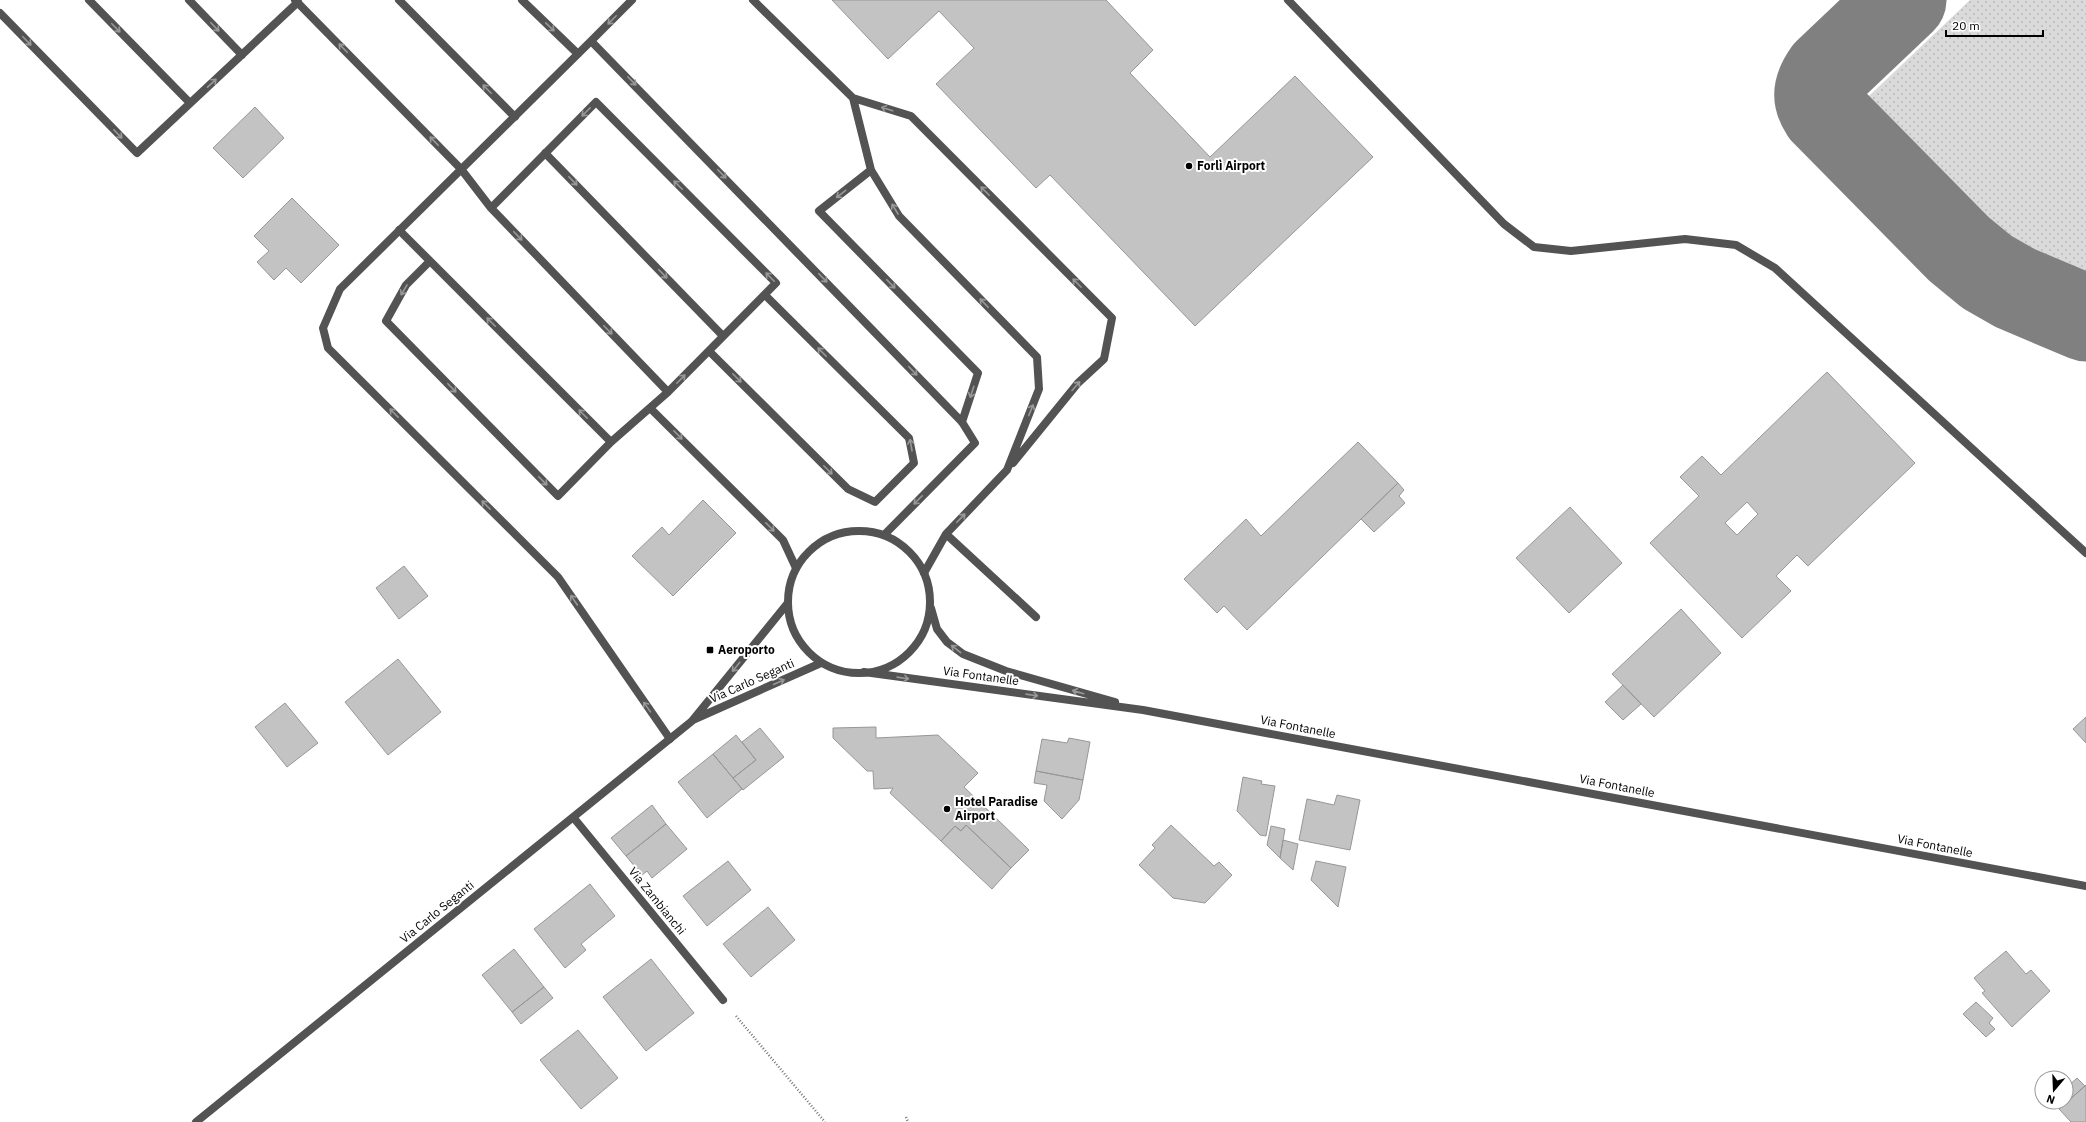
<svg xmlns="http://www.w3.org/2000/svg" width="2086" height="1122" viewBox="0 0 2086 1122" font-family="'IBM Plex Sans',sans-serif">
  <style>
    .grass { fill: url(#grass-dots) }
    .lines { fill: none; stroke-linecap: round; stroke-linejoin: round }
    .taxiway { stroke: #808080; stroke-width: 87 }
    .building { fill: #c3c3c3; stroke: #979797; fill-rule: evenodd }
    .path { stroke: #757575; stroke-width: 2.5; stroke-dasharray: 1 2; stroke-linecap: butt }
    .service { stroke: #535353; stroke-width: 8 }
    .minor { stroke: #535353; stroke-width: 8 }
    .oneway { stroke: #989898 }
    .poi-dot { fill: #000; stroke: #fff; stroke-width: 1.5 }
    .labels { text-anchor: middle; stroke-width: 4; stroke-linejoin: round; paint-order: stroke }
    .poi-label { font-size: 12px; font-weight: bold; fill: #000; stroke: #fff; text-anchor: start }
    .street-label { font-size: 12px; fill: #000; stroke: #fff }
  </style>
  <defs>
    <pattern id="grass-dots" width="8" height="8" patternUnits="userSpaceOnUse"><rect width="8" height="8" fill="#dadada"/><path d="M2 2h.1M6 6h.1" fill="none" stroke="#b9b9b9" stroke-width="1.8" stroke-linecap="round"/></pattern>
  </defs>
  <rect width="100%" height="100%" fill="#fff"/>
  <path class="grass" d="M1970,0H2086V294C1996,243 1927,182 1850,114Z"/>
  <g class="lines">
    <path class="taxiway" d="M1903,0L1827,72C1817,86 1814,97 1824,112L1959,249L1987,272L2015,288L2086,318"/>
  </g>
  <path class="building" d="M832,0H1106L1153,50L1130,73L1210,157L1295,76L1373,157L1195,326L1050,175L1036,188L936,84L974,48L939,11L888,59Z
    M255,107L284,138L243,178L213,148Z
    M292,198L339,245L301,283L286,268L274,280L257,262L269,251L254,236Z
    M1827,372L1915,463L1808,566L1797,555L1776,576L1791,591L1742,638L1650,543L1699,496L1680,477L1702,456L1721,475ZM1747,502L1758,514L1737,535L1725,523Z
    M1358,442L1398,483L1247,630L1224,606L1217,613L1184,579L1246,519L1261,536Z
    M1398,483L1404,490L1399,496L1405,503L1374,532L1361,519Z
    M703,500L736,533L673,596L632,556L662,527L669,535Z
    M1570,507L1622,563L1569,613L1516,558Z
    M404,566L428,596L399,619L376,588Z
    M1681,609L1721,653L1654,717L1612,674Z
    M398,659L441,712L388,755L345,702Z
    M1623,685L1641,704L1623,720L1605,702Z
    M285,703L318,743L287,767L255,727Z
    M2086,717V743L2073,729Z
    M876,727V738L938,735L978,773L964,787L1029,850L1011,868L966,825L961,831L955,826L941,841L890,793L893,788L874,789L873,771H867L833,738V728Z
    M760,728L784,757L743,790L733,778L756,760L742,742Z
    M736,735L756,760L733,778L713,754Z
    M1069,738L1090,742L1083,780L1036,771L1042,739L1067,743Z
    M713,754L742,789L707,818L678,782Z
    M1036,771L1083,780L1079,800L1062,819L1044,801L1047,785L1034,783Z
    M1243,777L1262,781L1261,784L1275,786L1266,836L1260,835L1237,811Z
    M1337,795L1360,800L1350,850L1299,840L1307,799L1334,805Z
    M652,805L666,824L626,856L611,838Z
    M666,824L687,849L652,878L647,871L642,875L626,856Z
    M966,825L1011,868L992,889L941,841L955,826L961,831Z
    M1171,825L1214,866L1219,862L1232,875L1205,903L1173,898L1139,865L1155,848L1152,845Z
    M1271,826L1285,829L1280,858L1267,845Z
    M1283,840L1298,844L1293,870L1280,858Z
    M728,861L751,890L707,926L683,896Z
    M1316,861L1346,867L1338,907L1311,880Z
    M590,884L615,916L581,944L586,950L565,968L534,929Z
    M768,907L795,940L751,977L723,944Z
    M514,949L544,987L512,1012L482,975Z
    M2006,951L2026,974L2031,970L2050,991L2012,1027L1982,993L1985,991L1974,978Z
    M651,959L694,1013L646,1051L603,997Z
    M544,987L553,998L521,1024L512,1012Z
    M1976,1002L1993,1018L1989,1023L1995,1029L1986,1037L1963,1014Z
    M578,1030L618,1078L581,1109L540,1060Z
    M2077,1078L2085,1086L2059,1109L2053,1102H2066V1088Z
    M2086,1085V1122H2071L2059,1109Z"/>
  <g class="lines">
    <path class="path" d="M736,1016L825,1122
      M906,1117L908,1122"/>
    <path class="service" d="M89,0L190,103
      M189,0L242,55
      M295,0L461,169L491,208L596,102L776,283L668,392L611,442L558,496L386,321L406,285L430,261
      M399,0L515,117
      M522,0L578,54
      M753,0L853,98L871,170L899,216L1037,357L1039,389L1007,470L946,534L924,573
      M1288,0L1504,224L1534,247L1571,251L1685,239L1736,245L1775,268L2086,553
      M0,13L137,153L298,2
      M591,41L632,0
      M853,98L911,116L1112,318L1104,359L1078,383L1013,463
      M545,153L723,336
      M871,170L819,211L978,373L962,422
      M491,208L668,392
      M399,230L611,442
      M709,351L848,489L875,502L914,463L909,438L765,295
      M650,408L783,540L796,568
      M946,534L1036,617
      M670,739L558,577L328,348L323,328L340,289L591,41L962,422L975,443L884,535"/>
    <path class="minor" d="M788 602a71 71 0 1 1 142 0a71 71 0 1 1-142 0Z
      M931,608L937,629L947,642L963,654L1006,671L1115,702
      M864,672L1143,710L2086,886
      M695,719L821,663
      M573,817L723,1000
      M196,1122L692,721L787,604"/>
  </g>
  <defs><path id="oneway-shaft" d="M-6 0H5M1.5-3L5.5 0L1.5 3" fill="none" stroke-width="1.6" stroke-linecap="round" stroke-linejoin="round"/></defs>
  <g class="oneway">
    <use href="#oneway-shaft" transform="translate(612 20) rotate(135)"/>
    <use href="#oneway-shaft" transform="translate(215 27) rotate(46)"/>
    <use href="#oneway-shaft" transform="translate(550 27) rotate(44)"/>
    <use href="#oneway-shaft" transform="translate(116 28) rotate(46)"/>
    <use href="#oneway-shaft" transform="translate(27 41) rotate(46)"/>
    <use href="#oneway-shaft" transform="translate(343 48) rotate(-134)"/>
    <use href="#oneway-shaft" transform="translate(632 81) rotate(46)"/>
    <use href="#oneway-shaft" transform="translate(212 83) rotate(-43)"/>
    <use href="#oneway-shaft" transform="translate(487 89) rotate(-135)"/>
    <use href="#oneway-shaft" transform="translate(887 109) rotate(-162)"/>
    <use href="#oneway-shaft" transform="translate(586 112) rotate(135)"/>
    <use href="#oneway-shaft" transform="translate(118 134) rotate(46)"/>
    <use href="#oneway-shaft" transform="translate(434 141) rotate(-134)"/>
    <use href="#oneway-shaft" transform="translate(722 174) rotate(46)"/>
    <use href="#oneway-shaft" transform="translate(573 181) rotate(46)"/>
    <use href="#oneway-shaft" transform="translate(678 185) rotate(-135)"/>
    <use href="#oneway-shaft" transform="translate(985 191) rotate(-135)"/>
    <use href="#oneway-shaft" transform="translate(841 194) rotate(142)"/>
    <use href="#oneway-shaft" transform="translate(895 209) rotate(-121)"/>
    <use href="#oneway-shaft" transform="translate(518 236) rotate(46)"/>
    <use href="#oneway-shaft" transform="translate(663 274) rotate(46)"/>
    <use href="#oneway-shaft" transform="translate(770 277) rotate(-135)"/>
    <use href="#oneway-shaft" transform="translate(823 278) rotate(46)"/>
    <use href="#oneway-shaft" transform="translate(1077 283) rotate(-135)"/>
    <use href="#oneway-shaft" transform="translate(891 284) rotate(46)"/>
    <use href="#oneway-shaft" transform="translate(404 290) rotate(121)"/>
    <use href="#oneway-shaft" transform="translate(984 303) rotate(-134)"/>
    <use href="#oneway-shaft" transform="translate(491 322) rotate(-135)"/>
    <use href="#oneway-shaft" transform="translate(608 330) rotate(46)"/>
    <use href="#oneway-shaft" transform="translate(822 352) rotate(-135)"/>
    <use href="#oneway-shaft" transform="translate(913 371) rotate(46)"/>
    <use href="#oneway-shaft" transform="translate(737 378) rotate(45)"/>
    <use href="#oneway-shaft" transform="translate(681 379) rotate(-45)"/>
    <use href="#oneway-shaft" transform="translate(1076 386) rotate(-49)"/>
    <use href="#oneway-shaft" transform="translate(452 388) rotate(46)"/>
    <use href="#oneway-shaft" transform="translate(972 392) rotate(108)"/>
    <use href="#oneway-shaft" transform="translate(1031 410) rotate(-68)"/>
    <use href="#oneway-shaft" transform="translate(394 413) rotate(-135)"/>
    <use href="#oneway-shaft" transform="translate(583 414) rotate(-135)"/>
    <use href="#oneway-shaft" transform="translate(678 435) rotate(45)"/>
    <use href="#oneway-shaft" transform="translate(911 445) rotate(-100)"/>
    <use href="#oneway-shaft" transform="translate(828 470) rotate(45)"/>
    <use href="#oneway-shaft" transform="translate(543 481) rotate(46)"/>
    <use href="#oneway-shaft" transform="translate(918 500) rotate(135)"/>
    <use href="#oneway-shaft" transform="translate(486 505) rotate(-135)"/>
    <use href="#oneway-shaft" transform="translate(961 518) rotate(-46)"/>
    <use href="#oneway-shaft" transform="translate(770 527) rotate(45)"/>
    <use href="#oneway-shaft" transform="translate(574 600) rotate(-124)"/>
    <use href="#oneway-shaft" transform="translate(956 649) rotate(-142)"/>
    <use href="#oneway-shaft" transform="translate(736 667) rotate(129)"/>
    <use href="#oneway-shaft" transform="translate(903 678) rotate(8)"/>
    <use href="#oneway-shaft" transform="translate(779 682) rotate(-24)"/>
    <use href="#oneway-shaft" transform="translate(1078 692) rotate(-164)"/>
    <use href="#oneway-shaft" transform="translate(1032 695) rotate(8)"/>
    <use href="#oneway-shaft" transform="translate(647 707) rotate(-125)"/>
  </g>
  <g class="poi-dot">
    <circle cx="1189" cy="166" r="4"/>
    <rect x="706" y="646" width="8" height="8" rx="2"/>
    <circle cx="947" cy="809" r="4"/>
  </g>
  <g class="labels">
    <g class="poi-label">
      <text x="1197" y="170">Forlì Airport</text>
      <text x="718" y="654">Aeroporto</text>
      <text x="955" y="806">Hotel Paradise<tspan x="955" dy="14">Airport</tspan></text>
    </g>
    <g class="street-label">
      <text transform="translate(981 676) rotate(8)" y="4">Via Fontanelle</text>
      <text transform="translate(752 681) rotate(-24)" y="4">Via Carlo Seganti</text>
      <text transform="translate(1298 727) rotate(11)" y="4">Via Fontanelle</text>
      <text transform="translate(1617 786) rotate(11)" y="4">Via Fontanelle</text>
      <text transform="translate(1935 846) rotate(11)" y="4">Via Fontanelle</text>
      <text transform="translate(657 901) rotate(51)" y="4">Via Zambianchi</text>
      <text transform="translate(437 912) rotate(-39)" y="4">Via Carlo Seganti</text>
    </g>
  </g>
  <g transform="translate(2054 1090) rotate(199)"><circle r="19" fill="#ffffff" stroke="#999999"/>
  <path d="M0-3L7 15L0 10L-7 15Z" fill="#000000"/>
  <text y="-6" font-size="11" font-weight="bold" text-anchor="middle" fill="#000000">N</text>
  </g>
  <path d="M1946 30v6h97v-6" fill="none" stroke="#000000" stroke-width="2"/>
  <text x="1952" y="30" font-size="12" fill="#000000" stroke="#ffffff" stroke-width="3" paint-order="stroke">20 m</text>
</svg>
